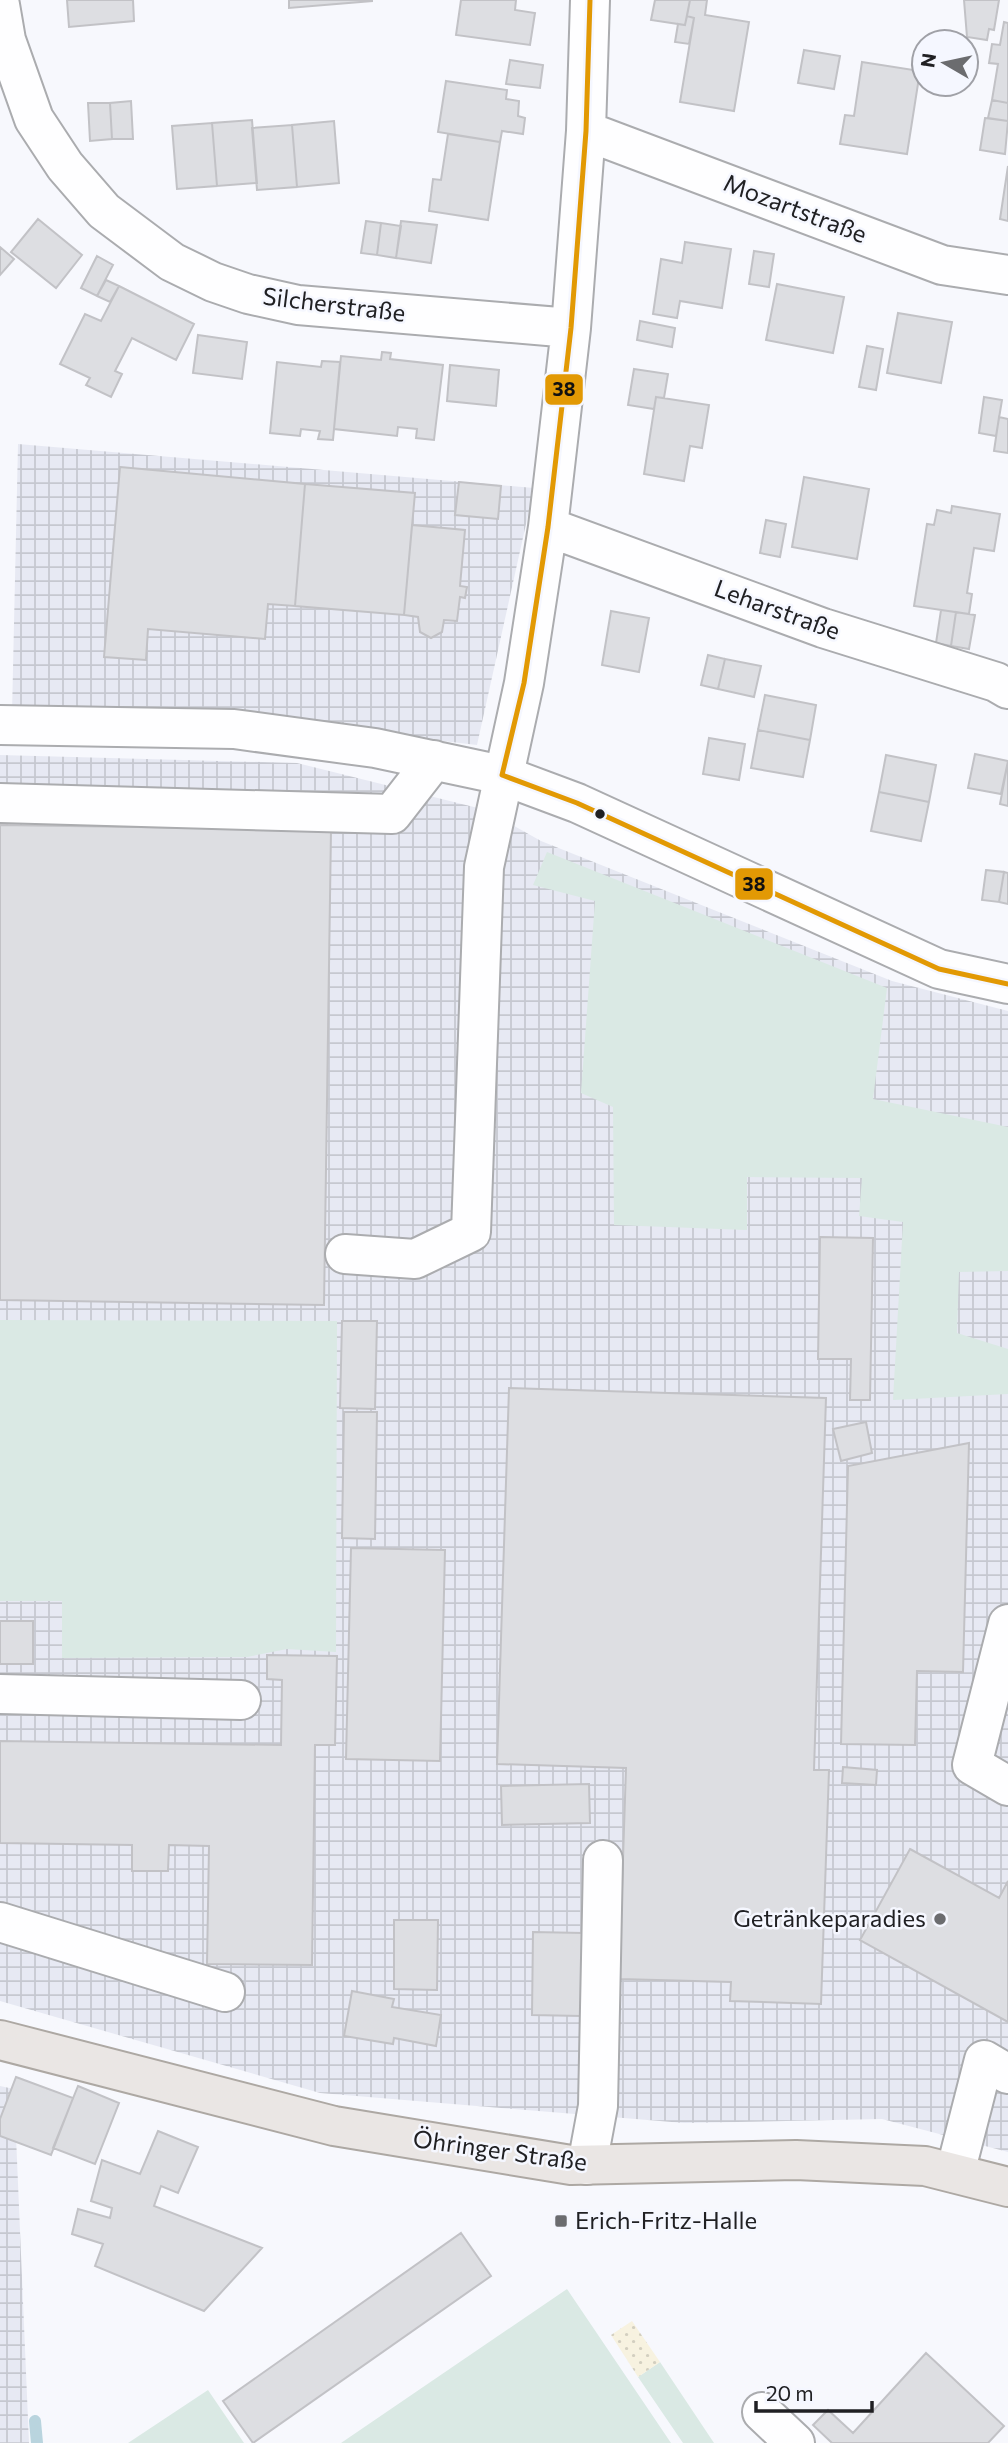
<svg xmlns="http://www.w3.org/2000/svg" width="1008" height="2443" viewBox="0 0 1008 2443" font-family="Commissioner,sans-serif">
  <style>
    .industrial { fill: url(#industrial-grid) }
    .grass { fill: #dae9e4 }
    .sand { fill: url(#sand-dots) }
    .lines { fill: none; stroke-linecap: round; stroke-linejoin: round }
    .stream { stroke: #b9d4de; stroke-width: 12 }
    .building { fill: #dddee2; stroke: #c2c2c6; stroke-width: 2 }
    .minor-casing { stroke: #abacaf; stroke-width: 42 }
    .major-casing { stroke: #ada8a3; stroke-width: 42 }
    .minor { stroke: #fefeff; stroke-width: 38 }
    .major { stroke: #eae6e4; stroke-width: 38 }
    .bus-1-casing { stroke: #f5f7ff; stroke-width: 10 }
    .bus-1 { stroke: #e29904; stroke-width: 5 }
    .bus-dot { fill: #202023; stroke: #f5f7ff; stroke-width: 2.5 }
    .poi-dot { fill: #6b6c6f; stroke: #f5f7ff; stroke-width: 2.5 }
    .labels { text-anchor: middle; stroke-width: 5; stroke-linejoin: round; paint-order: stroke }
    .street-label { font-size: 24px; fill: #202023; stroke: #f5f7ff }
    .poi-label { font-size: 24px; fill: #202023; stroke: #f5f7ff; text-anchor: end }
    .line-badge { stroke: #f5f7ff; stroke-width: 2.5 }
    .pale-badge-label { font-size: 19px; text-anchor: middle; font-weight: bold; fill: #111 }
  </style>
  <defs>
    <pattern id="industrial-grid" width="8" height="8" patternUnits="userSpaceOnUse" patternTransform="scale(1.75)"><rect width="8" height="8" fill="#e7e9f3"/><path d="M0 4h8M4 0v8" fill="none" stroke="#c6c8d0"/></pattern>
    <pattern id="sand-dots" width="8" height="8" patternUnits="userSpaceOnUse" patternTransform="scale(1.75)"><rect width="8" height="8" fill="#f7f2e0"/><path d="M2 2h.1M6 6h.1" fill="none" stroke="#d3cfc0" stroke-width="1.8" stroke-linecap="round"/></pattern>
  </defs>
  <rect width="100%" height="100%" fill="#f7f8fd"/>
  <path class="industrial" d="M18,444L534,488L477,745L228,716L12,714Z
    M0,755L297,763L486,810L541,841L892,981L1008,1011V2152L882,2119L684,2123L320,2093L0,2001Z
    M0,2086L14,2089L29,2443H0Z"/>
  <path class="grass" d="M547,852L887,988L873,1099L1008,1127V1271L959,1272L957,1333L1008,1349V1394L893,1400L903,1222L859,1216L862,1178L747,1177V1230L614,1225L613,1107L581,1093L595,901L533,885Z
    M0,1320L337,1321L336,1652L287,1649L247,1657L62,1658V1601H0Z
    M567,2289L671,2443H341Z
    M660,2362L714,2443H683L638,2377Z
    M208,2390L244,2443H128Z"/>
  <path class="sand" d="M632,2321L660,2362L638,2377L611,2335Z"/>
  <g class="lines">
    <path class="stream" d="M35,2421L37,2443"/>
  </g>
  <path class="building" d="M67,0H133L134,21L69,27Z
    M289,0H372V1L289,8Z
    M461,0H516L515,10L535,13L530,45L456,35Z
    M655,0H690L685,25L651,20Z
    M690,0H707L705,15L749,22L734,111L680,102L694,18L687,16Z
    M964,0H999L994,30L989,29L987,40L967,37Z
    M687,16L694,18L689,44L675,42L678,24L685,25Z
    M1004,22L1008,23V103L992,100L998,64L989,63L992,44L1000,45Z
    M804,50L840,56L834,89L798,83Z
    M510,60L543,65L540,88L506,84Z
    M862,62L920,71L907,154L840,144L845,115L854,116Z
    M446,81L507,90L506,99L519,101L518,116L525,118L523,134L502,131L500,142L438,132Z
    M992,100L1008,103V121L988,118Z
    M131,101L133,139H112L110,103Z
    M88,103H110L112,139L90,141Z
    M985,118L1008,121L1005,154L980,150Z
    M252,120L257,183L217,186L212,123Z
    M334,121L339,183L297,187L292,125Z
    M212,123L217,186L177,189L172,126Z
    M292,125L297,187L257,190L252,128Z
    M448,134L500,142L488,220L429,211L433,179L441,180Z
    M1008,166V221L1000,219Z
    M38,219L82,255L56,288L11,252Z
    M366,221L381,223L377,255L361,253Z
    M401,221L437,225L431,263L396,258Z
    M381,223L401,226L396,258L377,255Z
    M685,242L731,249L722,308L680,301L677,318L653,314L661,259L682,263Z
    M0,247L14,259L0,275Z
    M754,251L774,254L769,287L749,284Z
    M97,256L113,265L97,296L81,288Z
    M106,280L119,286L110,302L97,296Z
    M777,284L844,297L833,353L766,340Z
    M119,286L194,324L176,360L132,338L115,371L122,374L111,397L86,385L90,378L60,364L85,314L101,321Z
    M898,313L952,322L941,383L887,373Z
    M640,321L675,328L672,347L637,340Z
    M198,335L247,342L242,379L193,373Z
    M867,346L883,349L876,390L859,387Z
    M382,352L391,353L390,359L443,365L434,440L416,438L417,429L398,427L397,436L334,429L341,356L381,360Z
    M322,361L340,362L333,440L318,439L320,431L301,429L300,436L270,433L277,362L321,367Z
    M450,365L499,370L496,406L447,401Z
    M634,369L668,374L664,398L656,397L654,409L628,405Z
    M656,397L709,405L702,448L690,446L684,481L644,474Z
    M984,397L1002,400L996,436L979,433Z
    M999,417L1008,419V453L994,451Z
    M120,467L305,484L295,606L268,604L265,639L148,629L146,660L104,657Z
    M804,477L869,489L857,559L792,547Z
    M459,482L501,486L498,519L455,515Z
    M305,484L415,493L404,615L295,606Z
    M952,506L1000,514L994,551L974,548L967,593L972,594L969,614L914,606L927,524L934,525L937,510L951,513Z
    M766,520L786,524L780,557L760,553Z
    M412,525L465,530L460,586L467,587L465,598L460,597L457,621L444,620L442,632L431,638L420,632L418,617L404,615Z
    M941,610L956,612L951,646L936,643Z
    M611,611L649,618L639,672L602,665Z
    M956,612L975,615L969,649L951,646Z
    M708,655L725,659L718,689L701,685Z
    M725,659L761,666L754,697L718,689Z
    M765,695L816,705L810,740L758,730Z
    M758,730L810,740L803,777L751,768Z
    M709,738L745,744L739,780L703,774Z
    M975,754L1008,761L1001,794L968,788Z
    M886,755L936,765L929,802L879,792Z
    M1008,761V806L1000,804Z
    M879,792L929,802L921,841L871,831Z
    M0,825L331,830L324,1305L0,1300Z
    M986,870L1004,872L999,902L982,900Z
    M1004,872L1008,873V904L999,902Z
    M820,1237L873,1238L870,1400H850L851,1359H818Z
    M342,1321H377L375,1409L340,1408Z
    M509,1388L826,1398L814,1770H829L821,2004L730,2001L731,1982L619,1979L626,1768L497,1764Z
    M344,1412H377L375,1539L342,1538Z
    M866,1422L872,1453L841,1461L833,1429Z
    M969,1443L963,1672L917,1671L915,1745L841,1744L848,1466Z
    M351,1548L445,1550L440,1761L346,1759Z
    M0,1621H33V1664H0Z
    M267,1655L337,1656L335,1745H315L312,1965L207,1964L209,1846L169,1845L168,1871H132V1845L0,1843V1741L281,1745L282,1680L267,1679Z
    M843,1767L877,1770L876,1785L842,1783Z
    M589,1784L590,1823L502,1825L501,1786Z
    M910,1849L999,1898L1008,1881V2022L860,1940Z
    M394,1920H438L437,1990L394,1989Z
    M533,1932L583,1933L581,2016L532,2015Z
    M352,1991L394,1999L392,2007L441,2015L436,2046L394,2038L393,2044L344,2036Z
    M16,2077L73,2098L51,2155L0,2136V2119Z
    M78,2086L119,2103L95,2164L53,2148Z
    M158,2131L198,2147L178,2193L161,2186L154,2206L262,2248L204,2311L95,2266L103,2244L72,2234L78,2209L110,2218L112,2208L91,2201L102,2160L140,2174Z
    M461,2233L491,2276L253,2443L223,2401Z
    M926,2353L1004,2426L988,2443H832L813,2425L828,2410L853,2433Z"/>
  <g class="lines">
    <g class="minor-casing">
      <path id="minor" d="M0,5L6,40L34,119L65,166L104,211L172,262L213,282L248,294L298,305L571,328
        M586,131L942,265L1008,275
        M548,527L823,628L996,682L1008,689
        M0,725L234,729L375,748L502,775L577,803L939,969L1008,984
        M0,803L392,814L434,760
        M345,1254L415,1259L471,1232L484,867L524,683L548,527L571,328L586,131L590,0
        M1008,1624L972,1765L1008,1786
        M0,1694L241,1700
        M0,1922L225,1992
        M587,2165L598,2106L603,1860
        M955,2173L984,2060L1008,2074
        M762,2412L795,2443"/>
    </g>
    <g class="major-casing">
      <path id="major" d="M0,2040L334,2126L571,2165L796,2160L925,2166L1008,2187"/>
    </g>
    <use href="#minor" class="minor"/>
    <use href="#major" class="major"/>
    <g class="bus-1-casing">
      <path id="bus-1" d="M502,775L524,683L548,527L571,328L586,131L590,0
        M502,775L577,803L939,969L1008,984"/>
    </g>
    <use href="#bus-1" class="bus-1"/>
  </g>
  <circle class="bus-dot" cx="600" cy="814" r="6"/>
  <g class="poi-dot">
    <circle cx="940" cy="1919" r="7"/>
    <rect x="554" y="2214" width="14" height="14" rx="3.5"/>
  </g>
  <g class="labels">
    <g class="street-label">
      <text transform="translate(795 209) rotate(21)" y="8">Mozartstraße</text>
      <text transform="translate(334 305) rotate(7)" y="8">Silcherstraße</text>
      <text transform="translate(777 610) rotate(20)" y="8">Leharstraße</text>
      <text transform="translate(500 2151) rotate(8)" y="8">Öhringer Straße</text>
    </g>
    <g class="poi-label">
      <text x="926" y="1927">Getränkeparadies</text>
      <text x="575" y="2229" text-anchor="start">Erich-Fritz-Halle</text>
    </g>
  </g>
  <g class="line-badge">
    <rect x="544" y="373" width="40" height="33" rx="7" fill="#e29904"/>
    <rect x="734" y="867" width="40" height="34" rx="7" fill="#e29904"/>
  </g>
  <g class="pale-badge-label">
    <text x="564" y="396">38</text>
    <text x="754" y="891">38</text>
  </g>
  <g transform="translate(945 63) rotate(279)"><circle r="33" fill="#f5f7ff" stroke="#a0a1a7" stroke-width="2"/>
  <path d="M0-5L12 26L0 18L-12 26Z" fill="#6b6c6f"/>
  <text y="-10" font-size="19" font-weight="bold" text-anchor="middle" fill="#202023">N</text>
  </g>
  <path d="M756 2401v10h116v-10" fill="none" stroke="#202023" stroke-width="3.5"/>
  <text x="766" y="2401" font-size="21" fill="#202023" stroke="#f5f7ff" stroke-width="5" paint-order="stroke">20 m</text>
</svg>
